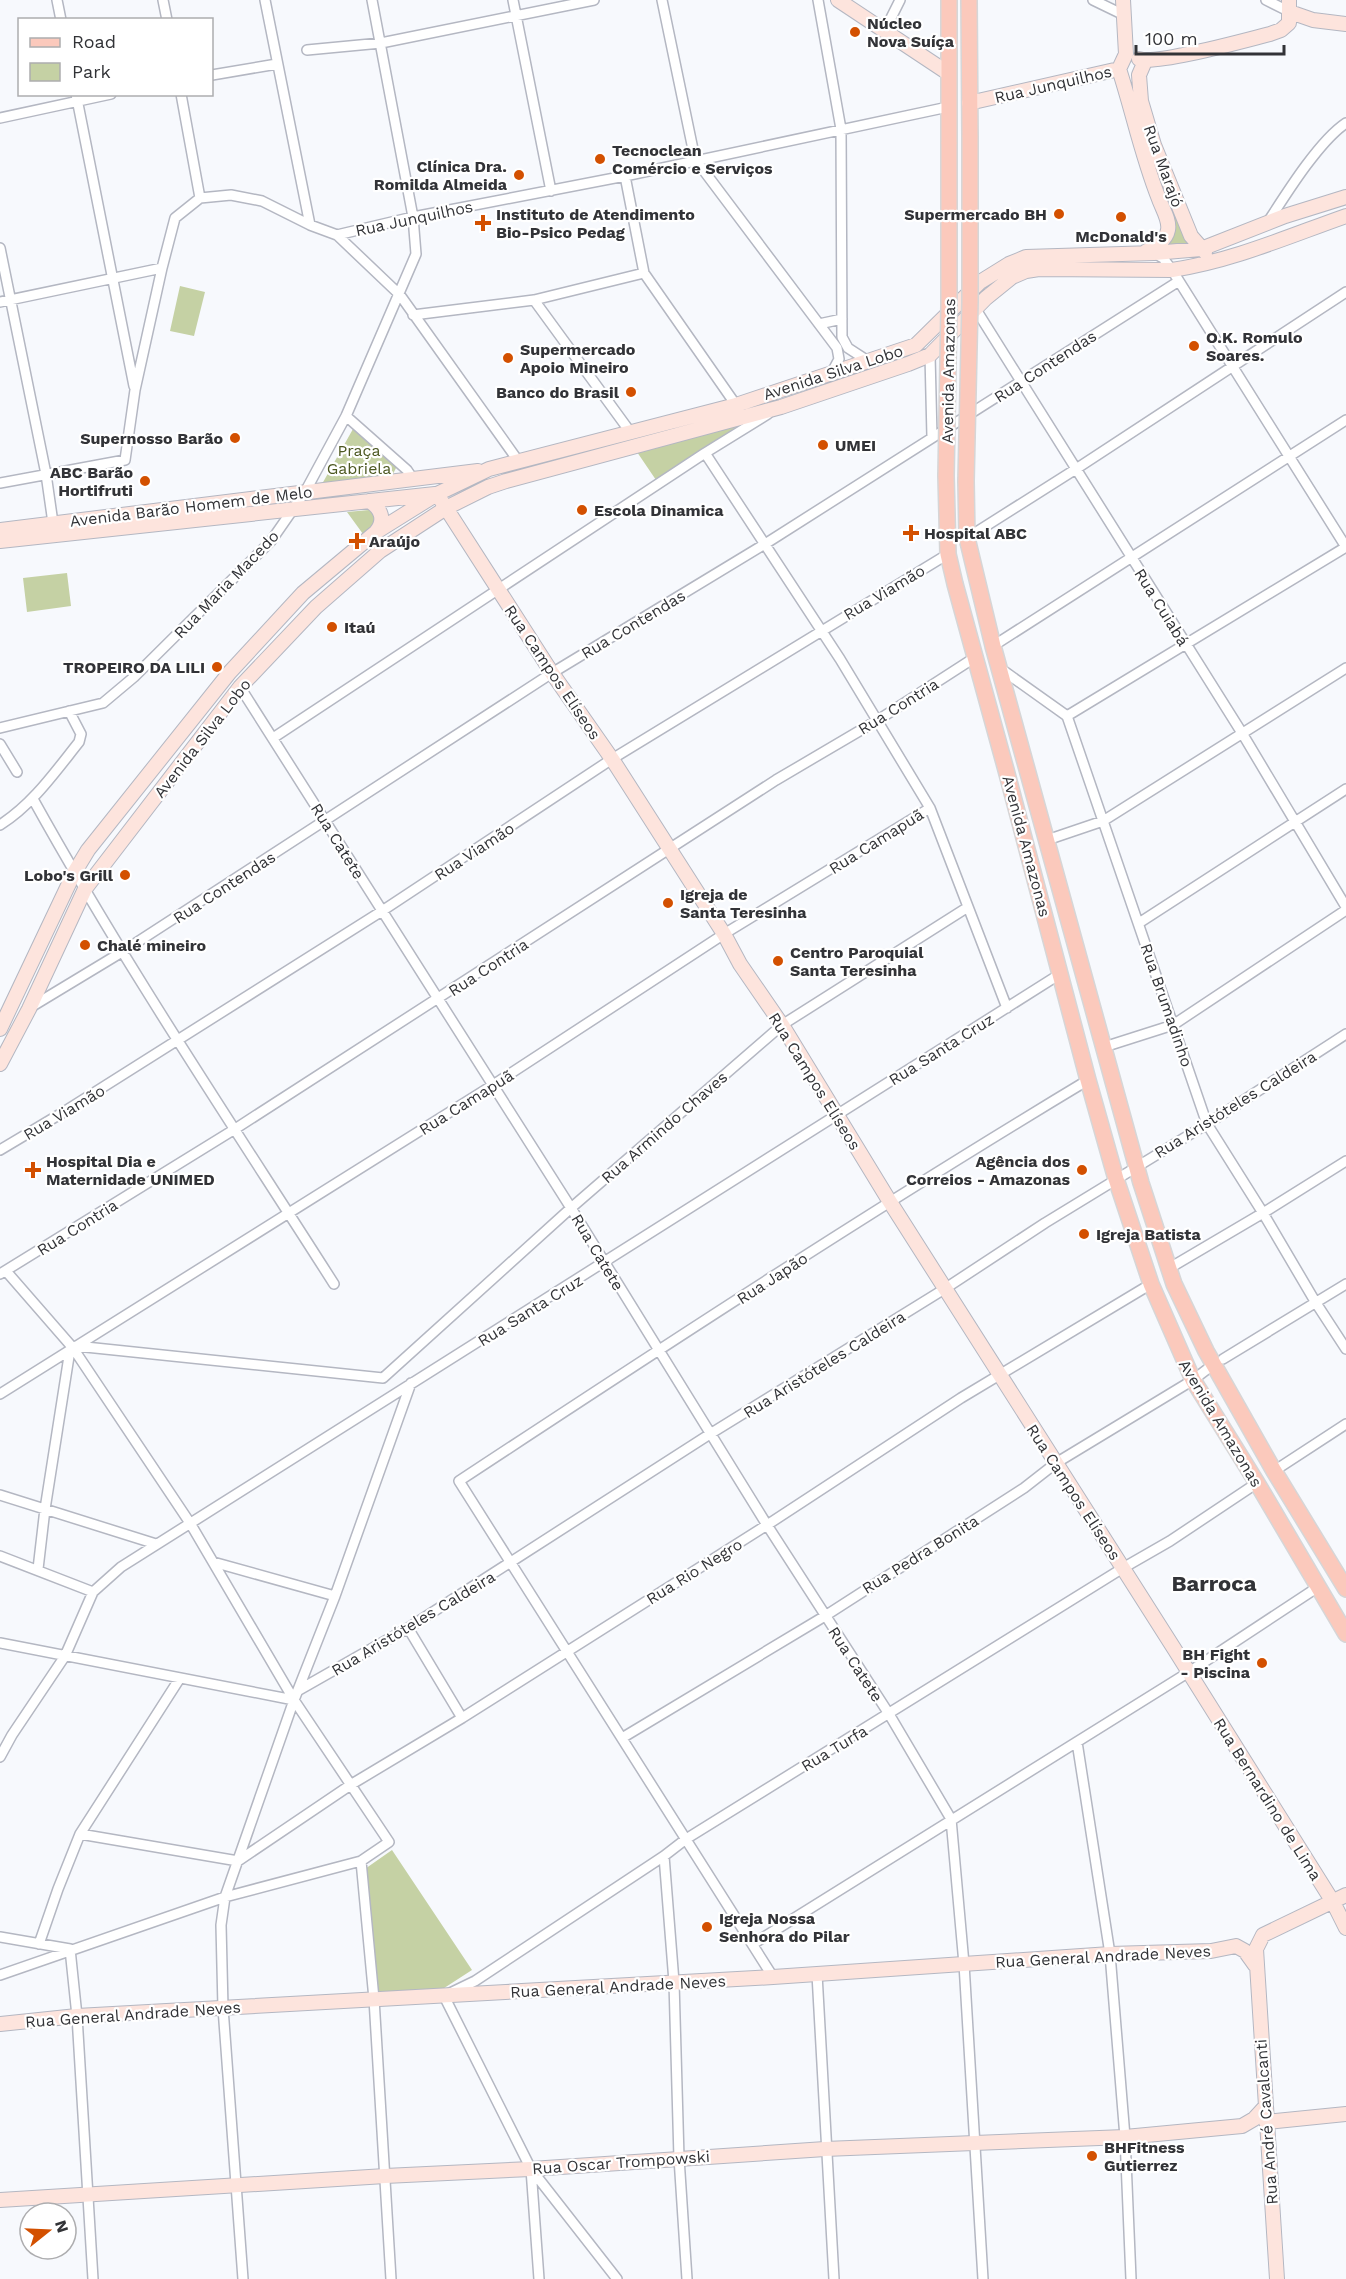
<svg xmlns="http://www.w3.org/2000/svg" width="1346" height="2279" viewBox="0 0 1346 2279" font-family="'Work Sans',sans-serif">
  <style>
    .green { fill: #c5d1a4 }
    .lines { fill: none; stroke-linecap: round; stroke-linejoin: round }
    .street-casing { stroke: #b4b7c2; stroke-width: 12 }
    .secondary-casing { stroke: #b4b7c2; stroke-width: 16 }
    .primary-casing { stroke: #d6d6d7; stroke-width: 18 }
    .street { stroke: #fff; stroke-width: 9 }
    .secondary { stroke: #fde4dd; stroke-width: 14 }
    .primary { stroke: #fbc9bc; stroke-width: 15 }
    .primary-bridge-casing { stroke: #d6d6d7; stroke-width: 18; stroke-linecap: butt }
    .primary-bridge { stroke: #fbc9bc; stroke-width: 15 }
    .poi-dot { fill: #d35000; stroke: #fff; stroke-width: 2 }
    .labels { text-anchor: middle; stroke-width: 4.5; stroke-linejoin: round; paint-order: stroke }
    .poi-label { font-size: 16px; font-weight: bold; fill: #323337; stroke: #fff; text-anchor: start }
    .street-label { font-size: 16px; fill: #323337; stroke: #fff }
    .park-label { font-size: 16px; fill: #4b5720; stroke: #fff }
    .district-label { font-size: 22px; font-weight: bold; fill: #323337; stroke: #fff }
  </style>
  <rect width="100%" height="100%" fill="#f7f9fd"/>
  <path class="green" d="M1162,180L1190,243L1176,246H1163Z
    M180,286L205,292L194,336L170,331Z
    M741,424L656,480L637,452Z
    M353,429L397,466L393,474L322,484Z
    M369,510L375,513L376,524L363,534L347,512Z
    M67,573L71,606L27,612L23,578Z
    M392,1850L472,1970L438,1992L379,1996L362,1871Z"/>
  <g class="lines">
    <g class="street-casing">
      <path id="street" d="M57,0L61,20
        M163,0L167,20
        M265,0L310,225
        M513,0L551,191
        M662,0L695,159L837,348L839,359L831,374
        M818,0L841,129L842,337L848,348L868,361
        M1093,0L1124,15
        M1266,0L1290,12
        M885,30L900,0
        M307,50L381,43L594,0
        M212,75L277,64
        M76,94L134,386
        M181,94L200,198
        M0,118L111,94
        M625,176L644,273L736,405
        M1268,222C1286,194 1319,141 1346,123
        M337,235L400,295L519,462
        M0,248L46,474L53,523
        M534,300L631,433
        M0,302L162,268
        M975,308L1242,733L1346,907
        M413,315L534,300L644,273
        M819,324L842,319
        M930,355L932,437
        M346,416L407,470L413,479
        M705,453L840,659L930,808L1007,1008
        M0,483L125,460L135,390L162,268L175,218L200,198L231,195L262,201L310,225L337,235L413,217L625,176L948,107
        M967,538L1076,469L1346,292
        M993,646L1346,420
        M1001,669L1067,716L1207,1124L1263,1213L1316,1303L1346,1349
        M240,687L571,1208L767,1525L889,1714L951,1819L964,1964L983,2279
        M1067,716L1346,547L1172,270L1163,258L1154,253
        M0,728L103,703L134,677L271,541L305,492L346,416L416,254L413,217L372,0
        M273,738L705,453L768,414
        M0,744L17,772
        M33,799C125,965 232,1124 334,1284
        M0,825C33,804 55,772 79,742L81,734L69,711
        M1047,840L1103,821L1346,668
        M1139,923L1346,789
        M31,1007L122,952L552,673L765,544L1179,281
        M1104,1047L1173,1025L1346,910
        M0,1150L62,1113L382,911L612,759L948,554
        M1168,1269L1263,1213L1346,1161
        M6,1271L73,1348L190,1523L294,1700L389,1842L361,1861L374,1999L391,2279
        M0,1274L235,1129L776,780L878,720L974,658
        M76,1346L383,1378L571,1208L782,1025L968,907
        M1223,1359L1346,1284
        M0,1394L493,1085L724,934L930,808
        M1274,1471L1346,1424
        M0,1495L156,1544
        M0,1556L93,1592
        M213,1562L335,1596
        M38,1569L45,1509L70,1350
        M408,1628L462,1718
        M0,1643L294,1700
        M299,1690L408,1628L710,1434L946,1288L1045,1223L1207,1124L1346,1034
        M622,1738L825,1616L1024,1488L1056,1463L1193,1380L1214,1364
        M1077,1742L1110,1954L1125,2137L1131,2279
        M0,1757L12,1735L65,1656L93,1592L121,1567L1060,974
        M80,1834L238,1861L352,1784L462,1718L767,1525L961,1398L1151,1284
        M664,1856L674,1982L679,2158L687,2279
        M0,1937L70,1949L77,2016L93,2279
        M39,1944L58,1889L80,1834L180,1678
        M753,1944L1189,1672L1318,1587
        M817,1974L834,2279
        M0,1975L225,1897L361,1861
        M773,1977L459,1481C667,1344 875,1208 1088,1080
        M531,2169L539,2279
        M243,2279L223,2008L221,1925L225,1897L294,1700L335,1596L411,1383
        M617,2279L531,2169L444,1996L475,1981L664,1856L686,1839L1123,1568L1170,1541L1257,1483"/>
    </g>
    <g class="secondary-casing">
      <path id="secondary" d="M838,0L948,73
        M1290,12L1313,20L1346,24
        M1139,59C1157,65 1246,40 1270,34L1281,30L1289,23V0
        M1145,61L1139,75L1141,101L1154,145L1191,236L1205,252
        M1119,69C1133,112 1142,157 1159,199C1162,208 1170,220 1168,230C1166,241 1154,247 1145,252
        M969,103L1119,69L1126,54L1123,0
        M437,494L552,673L612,759L724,934L740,964L782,1025L890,1202L1175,1650L1333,1902L1346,1928
        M369,501C381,508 386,520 376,532
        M0,530L478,471
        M0,541L435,494
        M0,1029L74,873L88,850L230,672L303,593L376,532L437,494L489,469L736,405L916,345L980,282L1009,264L1026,257L1154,253L1201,249L1285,216L1346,197
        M0,1064L29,1009L85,889L240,687L316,607L380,551L446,508L488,487L506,481L781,407L908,364L930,355L986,298L1012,277L1026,271L1039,269L1172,270C1232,261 1289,236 1346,216
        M0,2024L77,2016L773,1977L1110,1954L1211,1951L1236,1946L1245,1951L1255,1965
        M1266,2122L1346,2114
        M0,2200L385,2176L531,2169L825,2149L1125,2137L1242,2126L1254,2119L1265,2107
        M1277,2279L1256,1949L1263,1935L1346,1895"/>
    </g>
    <g class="primary-casing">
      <path id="primary" d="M969,0L970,137
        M949,144V0
        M946,476L948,554L955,584L1006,770L1088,1080L1116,1179L1151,1284L1193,1380L1257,1483L1346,1634
        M966,481L967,538L993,646L1141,1183L1174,1284L1206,1351L1274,1471L1346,1589"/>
    </g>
    <use href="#street" class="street"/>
    <use href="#secondary" class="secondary"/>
    <use href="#primary" class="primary"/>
    <g class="primary-bridge-casing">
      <path id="primary-bridge" d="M946,476L949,306V144
        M966,481L970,302V137"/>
    </g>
    <use href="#primary-bridge" class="primary-bridge"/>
  </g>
  <g class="poi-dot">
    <circle cx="855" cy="32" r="6"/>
    <circle cx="600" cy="159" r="6"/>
    <circle cx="519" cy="175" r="6"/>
    <circle cx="1059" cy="214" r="6"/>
    <circle cx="1121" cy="217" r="6"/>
    <path d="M480 214h6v6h6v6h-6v6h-6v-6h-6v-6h6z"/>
    <circle cx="1194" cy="346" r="6"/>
    <circle cx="508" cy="358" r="6"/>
    <circle cx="631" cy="392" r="6"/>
    <circle cx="235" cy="438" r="6"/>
    <circle cx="823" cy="445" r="6"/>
    <circle cx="145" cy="481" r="6"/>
    <circle cx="582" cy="510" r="6"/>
    <path d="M908 524h6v6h6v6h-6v6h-6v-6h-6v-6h6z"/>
    <path d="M354 532h6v6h6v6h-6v6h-6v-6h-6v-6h6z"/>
    <circle cx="332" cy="627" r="6"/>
    <circle cx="217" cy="667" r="6"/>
    <circle cx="125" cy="875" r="6"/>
    <circle cx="668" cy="903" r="6"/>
    <circle cx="85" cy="945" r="6"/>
    <circle cx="778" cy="961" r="6"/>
    <path d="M30 1161h6v6h6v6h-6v6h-6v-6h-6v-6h6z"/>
    <circle cx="1082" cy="1170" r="6"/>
    <circle cx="1084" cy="1234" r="6"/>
    <circle cx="1262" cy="1663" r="6"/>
    <circle cx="707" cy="1927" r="6"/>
    <circle cx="1092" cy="2156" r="6"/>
  </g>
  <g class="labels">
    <g class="poi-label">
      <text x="867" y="29">Núcleo<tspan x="867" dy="18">Nova Suíça</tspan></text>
      <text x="612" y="156">Tecnoclean<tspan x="612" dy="18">Comércio e Serviços</tspan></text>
      <text x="507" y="172" text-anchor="end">Clínica Dra.<tspan x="507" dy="18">Romilda Almeida</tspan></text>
      <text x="496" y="220">Instituto de Atendimento<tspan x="496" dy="18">Bio-Psico Pedag</tspan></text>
      <text x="1047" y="220" text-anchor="end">Supermercado BH</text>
      <text x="1121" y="242" text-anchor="middle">McDonald's</text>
      <text x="1206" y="343">O.K. Romulo<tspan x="1206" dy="18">Soares.</tspan></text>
      <text x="520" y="355">Supermercado<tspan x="520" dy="18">Apoio Mineiro</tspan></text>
      <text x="619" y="398" text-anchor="end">Banco do Brasil</text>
      <text x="223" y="444" text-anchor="end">Supernosso Barão</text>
      <text x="835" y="451">UMEI</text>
      <text x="133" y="478" text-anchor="end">ABC Barão<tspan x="133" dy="18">Hortifruti</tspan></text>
      <text x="594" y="516">Escola Dinamica</text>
      <text x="924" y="539">Hospital ABC</text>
      <text x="369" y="547">Araújo</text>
      <text x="344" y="633">Itaú</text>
      <text x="205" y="673" text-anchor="end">TROPEIRO DA LILI</text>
      <text x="113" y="881" text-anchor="end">Lobo's Grill</text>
      <text x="680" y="900">Igreja de<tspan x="680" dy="18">Santa Teresinha</tspan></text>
      <text x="97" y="951">Chalé mineiro</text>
      <text x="790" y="958">Centro Paroquial<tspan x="790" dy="18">Santa Teresinha</tspan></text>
      <text x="46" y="1167">Hospital Dia e<tspan x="46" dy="18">Maternidade UNIMED</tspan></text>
      <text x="1070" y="1167" text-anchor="end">Agência dos<tspan x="1070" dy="18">Correios - Amazonas</tspan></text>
      <text x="1096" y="1240">Igreja Batista</text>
      <text x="1250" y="1660" text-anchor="end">BH Fight<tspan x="1250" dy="18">- Piscina</tspan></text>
      <text x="719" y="1924">Igreja Nossa<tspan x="719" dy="18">Senhora do Pilar</tspan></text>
      <text x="1104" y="2153">BHFitness<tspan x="1104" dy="18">Gutierrez</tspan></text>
    </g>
    <g class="street-label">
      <text transform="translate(1053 84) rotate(-13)" y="6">Rua Junquilhos</text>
      <text transform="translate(1164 166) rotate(70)" y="6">Rua Marajó</text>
      <text transform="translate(414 218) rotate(-12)" y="6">Rua Junquilhos</text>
      <text transform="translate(1045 366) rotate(-33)" y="6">Rua Contendas</text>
      <text transform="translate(948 371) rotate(-89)" y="6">Avenida Amazonas</text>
      <text transform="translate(833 372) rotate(-18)" y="6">Avenida Silva Lobo</text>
      <text transform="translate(191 506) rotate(-7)" y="6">Avenida Barão Homem de Melo</text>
      <text transform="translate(226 584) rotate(-46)" y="6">Rua Maria Macedo</text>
      <text transform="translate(884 592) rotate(-31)" y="6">Rua Viamão</text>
      <text transform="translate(1162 607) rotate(58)" y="6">Rua Cuiabá</text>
      <text transform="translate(633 624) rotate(-31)" y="6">Rua Contendas</text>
      <text transform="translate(553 672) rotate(56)" y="6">Rua Campos Elíseos</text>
      <text transform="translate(898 706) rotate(-32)" y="6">Rua Contria</text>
      <text transform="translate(202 738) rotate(-52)" y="6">Avenida Silva Lobo</text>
      <text transform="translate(338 841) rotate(58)" y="6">Rua Catete</text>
      <text transform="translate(876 841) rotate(-32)" y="6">Rua Camapuã</text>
      <text transform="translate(1027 846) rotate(75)" y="6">Avenida Amazonas</text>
      <text transform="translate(474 851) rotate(-33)" y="6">Rua Viamão</text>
      <text transform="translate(224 887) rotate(-33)" y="6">Rua Contendas</text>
      <text transform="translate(488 967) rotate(-33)" y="6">Rua Contria</text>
      <text transform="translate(1167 1005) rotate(71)" y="6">Rua Brumadinho</text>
      <text transform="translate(941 1049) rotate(-32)" y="6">Rua Santa Cruz</text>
      <text transform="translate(815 1081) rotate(58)" y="6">Rua Campos Elíseos</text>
      <text transform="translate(466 1102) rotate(-32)" y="6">Rua Camapuã</text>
      <text transform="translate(1235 1104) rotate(-32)" y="6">Rua Aristóteles Caldeira</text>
      <text transform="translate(64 1112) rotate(-31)" y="6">Rua Viamão</text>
      <text transform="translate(664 1127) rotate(-41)" y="6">Rua Armindo Chaves</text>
      <text transform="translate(77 1227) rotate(-32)" y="6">Rua Contria</text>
      <text transform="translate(598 1252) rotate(59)" y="6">Rua Catete</text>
      <text transform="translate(772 1278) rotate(-33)" y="6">Rua Japão</text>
      <text transform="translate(530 1310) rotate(-32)" y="6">Rua Santa Cruz</text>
      <text transform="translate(824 1364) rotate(-32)" y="6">Rua Aristóteles Caldeira</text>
      <text transform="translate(1221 1423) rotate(59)" y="6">Avenida Amazonas</text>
      <text transform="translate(1074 1492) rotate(57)" y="6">Rua Campos Elíseos</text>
      <text transform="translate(920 1554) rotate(-32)" y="6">Rua Pedra Bonita</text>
      <text transform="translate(694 1571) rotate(-32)" y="6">Rua Rio Negro</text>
      <text transform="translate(413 1623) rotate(-31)" y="6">Rua Aristóteles Caldeira</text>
      <text transform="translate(856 1664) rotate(57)" y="6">Rua Catete</text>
      <text transform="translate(834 1748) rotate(-31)" y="6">Rua Turfa</text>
      <text transform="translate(1268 1799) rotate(58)" y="6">Rua Bernardino de Lima</text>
      <text transform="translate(1103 1956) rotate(-3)" y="6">Rua General Andrade Neves</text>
      <text transform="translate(618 1986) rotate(-3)" y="6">Rua General Andrade Neves</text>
      <text transform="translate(133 2014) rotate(-4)" y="6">Rua General Andrade Neves</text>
      <text transform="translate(1266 2122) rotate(-94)" y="6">Rua André Cavalcanti</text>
      <text transform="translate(621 2162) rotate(-4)" y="6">Rua Oscar Trompowski</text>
    </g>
    <g class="park-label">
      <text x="359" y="456">Praça<tspan x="359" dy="18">Gabriela</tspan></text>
    </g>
    <g class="district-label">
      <text x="1214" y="1591">Barroca</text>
    </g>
  </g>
  <rect x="18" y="18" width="195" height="78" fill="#ffffff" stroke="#adadaf" stroke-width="1.5"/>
  <rect x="30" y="38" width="30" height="9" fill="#fbc9bc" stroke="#adadaf" stroke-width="1.5"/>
  <text x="72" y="48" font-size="18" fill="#323337">Road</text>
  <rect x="30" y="63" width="30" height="18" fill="#c5d1a4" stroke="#adadaf" stroke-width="1.5"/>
  <text x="72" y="78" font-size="18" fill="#323337">Park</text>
  <g transform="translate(48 2231) rotate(72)"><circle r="28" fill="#ffffff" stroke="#adadaf" stroke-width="1.5"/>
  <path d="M0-4.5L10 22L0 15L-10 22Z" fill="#d35000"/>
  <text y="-9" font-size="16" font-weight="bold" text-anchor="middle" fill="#323337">N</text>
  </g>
  <path d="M1136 45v9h148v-9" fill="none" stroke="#323337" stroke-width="3"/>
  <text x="1145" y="45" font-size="18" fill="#323337" stroke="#ffffff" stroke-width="4.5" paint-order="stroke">100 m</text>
</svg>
